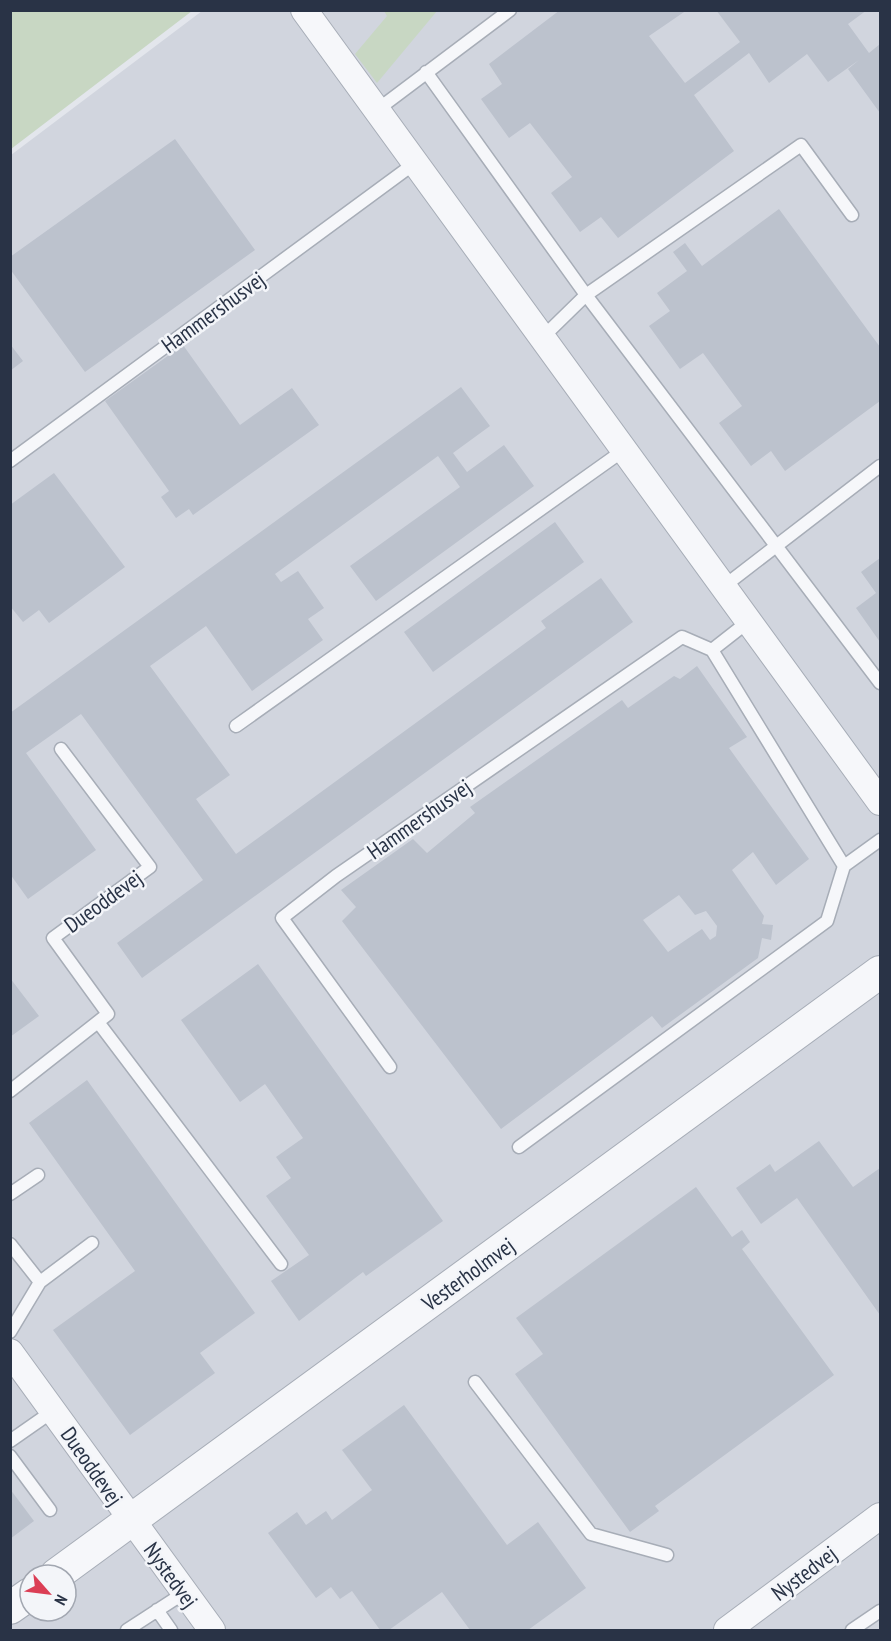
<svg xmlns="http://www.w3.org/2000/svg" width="891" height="1641" viewBox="0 0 891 1641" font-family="'PT Sans Narrow',sans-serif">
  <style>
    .built { fill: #d1d5de; fill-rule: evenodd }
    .green { fill: #c8d7c3 }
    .building { fill: #bcc2cd; fill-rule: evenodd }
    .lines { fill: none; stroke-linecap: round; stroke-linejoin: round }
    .service-casing { stroke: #a7adb7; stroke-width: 15 }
    .minor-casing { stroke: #a7adb7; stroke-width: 28 }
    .tertiary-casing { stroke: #a7adb7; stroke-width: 34 }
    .service { stroke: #f6f7fa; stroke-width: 12 }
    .minor { stroke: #f6f7fa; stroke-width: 26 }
    .tertiary { stroke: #f6f7fa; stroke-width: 32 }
    .labels { text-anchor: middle; stroke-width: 5; stroke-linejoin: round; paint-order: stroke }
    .street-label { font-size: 22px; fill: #293346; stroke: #f3f5f9 }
  </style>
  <rect width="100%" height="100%" fill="#e3e6ec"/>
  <path class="built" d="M202,11H880V1630H11V155ZM30,1575H66V1611H30Z"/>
  <path class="green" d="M11,10H192V11L11,149Z
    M384,11H437L377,83L355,54L387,16Z"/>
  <path class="building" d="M560,10H687L649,36L685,83L740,42L716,10H867L848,24L869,53L880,44V113L848,69L859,60L828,82L807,54L769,83L749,53L694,95L734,151L618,238L601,217L580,232L551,193L572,177L530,123L509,138L481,99L502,84L489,64Z
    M175,139L255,250L85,372L10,269V257Z
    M779,209L880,347V401L785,471L771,451L751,466L719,423L742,406L703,353L680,369L649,326L670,311L657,293L687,271L673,252L685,243L702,266Z
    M10,344L23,361L10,371Z
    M183,345L240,425L292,388L319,425L193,515L189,509L176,518L161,497L169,491L105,401Z
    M461,387L490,426L453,453L467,472L504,445L534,486L376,601L350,566L460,487L438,456L275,574L281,582L298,571L324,608L308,619L323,640L252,691L206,626L150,666L230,775L196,799L236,854L546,628L541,621L601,578L633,622L142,978L117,943L203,880L81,714L26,753L96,850L28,899L10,874V713Z
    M54,473L125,567L49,623L39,610L23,622L10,606V505Z
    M555,522L584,562L433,672L404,632Z
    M880,558V642L856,608L876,593L861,572Z
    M697,666L747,737L729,748L809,859L776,885L753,852L732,870L764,916L762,924L773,925L771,940L762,938L758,958L662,1028L652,1016L501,1129L342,921L356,907L341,890L413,839L427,853L475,813L470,807L622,700L628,708L674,676L680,679ZM679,895L695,915L706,911L717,926L716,936L710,940L702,929L668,952L643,920Z
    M258,964L443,1221L366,1276L363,1272L299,1321L271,1281L309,1255L266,1196L291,1178L276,1157L303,1138L265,1084L240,1102L181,1020Z
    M10,978L39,1016L10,1037Z
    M87,1080L255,1313L200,1353L215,1373L130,1435L53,1330L135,1271L29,1123Z
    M819,1141L853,1187L880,1168V1315L797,1198L761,1224L736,1188L770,1164L775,1172Z
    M696,1187L732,1237L742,1230L750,1242L742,1249L834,1375L655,1506L659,1511L630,1532L515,1374L543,1354L516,1318Z
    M404,1405L507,1545L538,1522L586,1588L528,1630H470L442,1592L389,1630H380L352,1591L340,1599L331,1587L316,1598L268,1533L297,1512L306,1525L326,1511L332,1520L372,1490L342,1450Z
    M10,1489L34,1521L10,1539Z"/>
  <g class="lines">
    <g class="service-casing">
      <path id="service" d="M426,72L586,295L880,683
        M377,110L510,10
        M542,338L586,295L801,145L852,215
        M10,461L415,163
        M723,587L880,466
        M749,621L712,650L844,866
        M236,726L624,450
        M98,1022L281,1264
        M390,1067L282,918L336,876L682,637L712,650
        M10,1091L108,1014L53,938L150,867L61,749
        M519,1147L827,921L844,866L880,840
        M10,1194L38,1175
        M10,1244L40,1282
        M10,1332L40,1282L92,1243
        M475,1382L591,1534L667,1555
        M10,1441L53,1411
        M10,1456L50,1510
        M157,1610L171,1630
        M127,1630L184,1593
        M852,1630L880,1611"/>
    </g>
    <g class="minor-casing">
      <path id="minor" d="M304,10L880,802
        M10,1352L212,1630
        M727,1630L880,1516"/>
    </g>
    <g class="tertiary-casing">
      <path id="tertiary" d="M56,1575L880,972
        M10,1608L30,1594"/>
    </g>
    <use href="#service" class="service"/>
    <use href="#minor" class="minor"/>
    <use href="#tertiary" class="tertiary"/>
  </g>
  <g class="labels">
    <g class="street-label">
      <text transform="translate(213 312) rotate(-36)" y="8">Hammershusvej</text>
      <text transform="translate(419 819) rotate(-35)" y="8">Hammershusvej</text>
      <text transform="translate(103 901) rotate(-36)" y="8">Dueoddevej</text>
      <text transform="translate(468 1274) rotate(-36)" y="8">Vesterholmvej</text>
      <text transform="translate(92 1466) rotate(55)" y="8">Dueoddevej</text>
      <text transform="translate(804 1573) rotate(-37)" y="8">Nystedvej</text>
      <text transform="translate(171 1575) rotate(54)" y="8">Nystedvej</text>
    </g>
  </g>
  <rect width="891" height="1641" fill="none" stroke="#293346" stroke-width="24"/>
  <g transform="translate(48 1593) rotate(118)"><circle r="28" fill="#f3f5f9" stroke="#a2a7b1" stroke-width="1.5"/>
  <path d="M0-4.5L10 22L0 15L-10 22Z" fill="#db3e55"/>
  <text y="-9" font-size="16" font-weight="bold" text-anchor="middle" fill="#293346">N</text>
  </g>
</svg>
